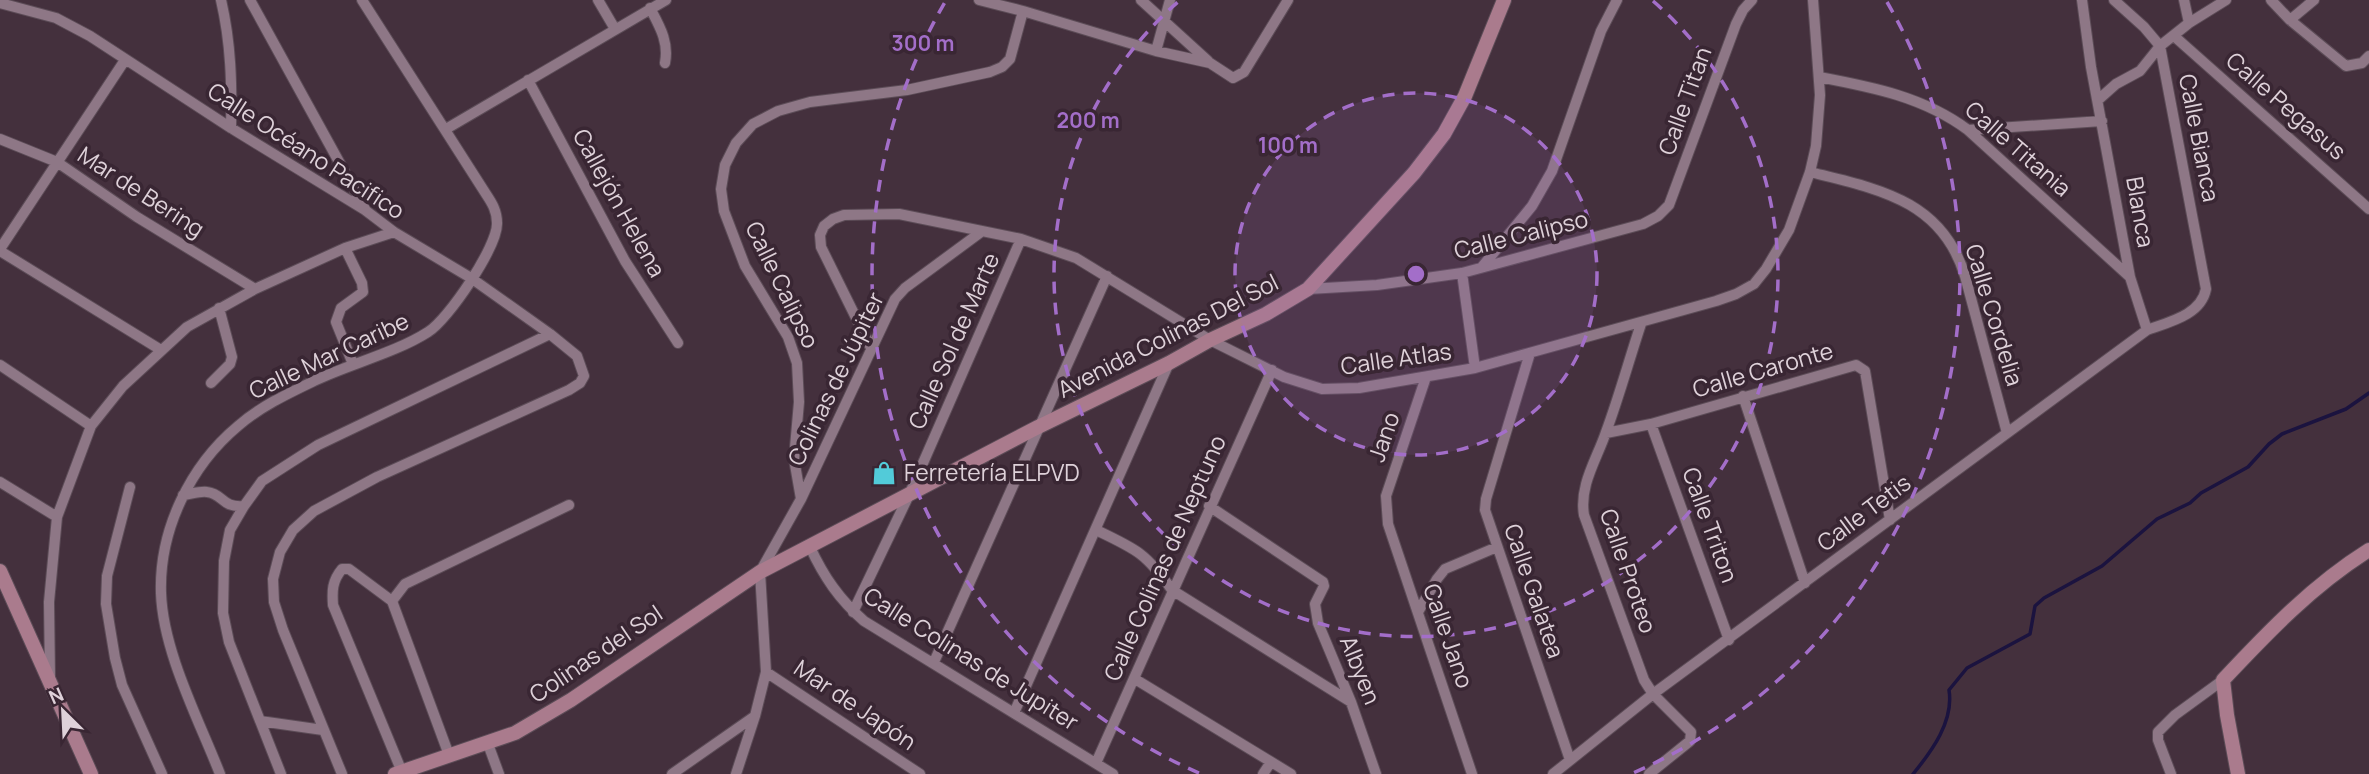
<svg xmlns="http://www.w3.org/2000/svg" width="2369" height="774" viewBox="0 0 2369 774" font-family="Manrope,sans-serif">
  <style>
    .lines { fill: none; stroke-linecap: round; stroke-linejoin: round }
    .stream { stroke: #1b133f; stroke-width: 3.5 }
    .street-casing { stroke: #5c4c57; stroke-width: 12 }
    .secondary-casing { stroke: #5c4c57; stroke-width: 16 }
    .street { stroke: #8e7786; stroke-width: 10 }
    .secondary { stroke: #aa7b8d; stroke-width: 14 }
    .ring { fill: none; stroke: #a36ec9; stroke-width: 3.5; stroke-dasharray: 12 9 }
    .labels { text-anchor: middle; stroke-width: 7; stroke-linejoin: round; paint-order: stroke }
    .street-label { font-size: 23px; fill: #ded1d9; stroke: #392633 }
    .poi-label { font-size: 23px; fill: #ded1d9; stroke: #392633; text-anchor: start }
    .centre { fill: #a36ec9; stroke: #392633; stroke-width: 3.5 }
    .ring-label { font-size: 21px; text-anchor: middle; font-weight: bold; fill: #a36ec9; stroke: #392633; stroke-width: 7; stroke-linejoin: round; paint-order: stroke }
  </style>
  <rect width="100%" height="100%" fill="#44303d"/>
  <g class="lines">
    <path class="stream" d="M1913,774C1932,751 1954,721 1949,690L1967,668L2030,634L2035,606L2044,598L2102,566L2157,519L2190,503L2201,493L2248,467L2269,444L2282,434L2346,409L2369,393"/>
    <g class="street-casing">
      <path id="street" d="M221,0C231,43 232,84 231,128
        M250,0L365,209
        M598,0L615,29
        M979,0L1023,11L1156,51L1210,63L1233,78L1244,72L1288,0
        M1141,0L1208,61
        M2082,0L2091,67L2130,277L2147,330
        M2114,0L2144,27L2160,46
        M2184,0L2189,23
        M2271,0L2290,20L2346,66L2362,63L2369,56
        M0,3L56,18L90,36L231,128L365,210L394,232L471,278L550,334L577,356L584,376L580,383L569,390L377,477L314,511L293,530L280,552L273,579L274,602L283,630L342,774
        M650,8C660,27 669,42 665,63
        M2290,20L2314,0
        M2174,36L2369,209
        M1156,51L1170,0
        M1819,77C1872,87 1924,97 1968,130L2130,277
        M528,80L625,261L678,343
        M2098,100L2116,84L2140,71L2160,46L2189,23L2226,0
        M446,129L666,0
        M1968,130L2102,121
        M0,139L57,162L137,217L255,289
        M1810,172C1878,189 1942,200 1965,276L2007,433
        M345,248L362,283L363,292L341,308L336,322L353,364
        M0,249L125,60
        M0,251L161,350
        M1482,267L1532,206L1552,171L1601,31L1617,0
        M1462,273L1475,368
        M1308,289L1377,285L1462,273L1643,224L1658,216L1669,205L1736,24L1743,10L1752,0
        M1641,324C1629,360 1619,397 1606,432C1597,459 1579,485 1584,515L1644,680L1653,694L1691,732L1690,741L1649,774
        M871,348L821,247L820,235L824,226L833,219L844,215L899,214L1021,239L1076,258L1210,340L1284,377L1322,389L1359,388L1475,368L1716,301L1736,294L1754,284L1766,269L1789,230L1810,172L1816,146L1820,95L1813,0
        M1530,353L1486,499L1485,510L1570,760
        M0,365L91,426
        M1426,377L1386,496L1388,524L1472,774
        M211,383L230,364L232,357L219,308
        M1743,396L1805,583
        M1651,424L1729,640
        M1606,433L1651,424L1856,365L1865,371L1890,520
        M0,482L57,517
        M130,487L107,576L106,604L115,658L122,685L162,774
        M183,495C191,494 200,491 207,492C224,494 221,508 244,506
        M801,499L794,459L799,402L797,363L788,337L745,266L724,211L721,189L725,165L736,143L753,124L778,111L810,102L907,90L990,72L1002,67L1010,59L1023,11
        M1209,506L1323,582L1324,586L1315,604L1318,623L1351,702L1376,774
        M1096,530C1136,549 1146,553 1172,590L1351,702
        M810,547C824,577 839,599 864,621L1113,774
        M392,601L349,569H342C332,581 332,591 333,605L402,772
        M853,612L909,495L1021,239
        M1418,612L1437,579L1445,569L1497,547
        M934,662L1107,276
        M766,672L920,774
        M50,678L49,602L57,517L91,426L123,386L187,327L255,289L345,248L394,232
        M1135,679L1291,774
        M1014,713L1169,363
        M260,721L323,730
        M488,744L499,774
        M449,755L392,601L405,584L569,505
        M1096,763L1272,370
        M220,774C199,720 163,652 161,593C159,530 190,466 238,426C261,406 289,393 316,380C350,364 397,352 428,332C448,320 498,246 497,223C497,211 492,203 486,194L362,0
        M281,774L229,642L223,613L224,561L230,530L244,506L262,481L318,445L550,334
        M672,774L755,716
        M736,774L755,716L766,672L760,572L801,499L895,299L905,288L981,232
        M1263,774L1271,762
        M1553,774L1653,694L2147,330C2169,322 2201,315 2206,289L2160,46
        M2171,774L2158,740V732L2175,715L2223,680"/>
    </g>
    <g class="secondary-casing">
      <path id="secondary" d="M0,571L91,774
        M395,774L515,733L571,700L760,572L1038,427L1169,363L1210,340L1266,314L1308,289L1414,173L1444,134L1465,96L1504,0
        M2238,774L2227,715L2223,680C2268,632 2313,585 2369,550"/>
    </g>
    <use href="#street" class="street"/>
    <use href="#secondary" class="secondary"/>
  </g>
  <circle cx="1416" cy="274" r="181" fill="#a36ec9" fill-opacity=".12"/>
  <g class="ring">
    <circle cx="1416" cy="274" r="181"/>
    <path d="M1653 1A362 362 0 1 1 1179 1"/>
    <path d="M1199 773A544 544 0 0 1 945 2M1887 2A544 544 0 0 1 1633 773"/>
  </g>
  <defs>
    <g id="shop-bare" transform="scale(1.89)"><path d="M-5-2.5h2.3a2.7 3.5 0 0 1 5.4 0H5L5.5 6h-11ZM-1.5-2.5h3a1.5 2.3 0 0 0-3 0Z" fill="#52cbd9" stroke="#392633" stroke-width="2.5" paint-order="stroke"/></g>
  </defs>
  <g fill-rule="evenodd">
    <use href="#shop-bare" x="884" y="473"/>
  </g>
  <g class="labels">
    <g class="street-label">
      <text transform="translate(1685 101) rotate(-70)" y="8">Calle Titan</text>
      <text transform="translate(2286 106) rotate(41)" y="8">Calle Pegasus</text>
      <text transform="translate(2199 138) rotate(79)" y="8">Calle Bianca</text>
      <text transform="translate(2018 149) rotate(41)" y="8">Calle Titania</text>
      <text transform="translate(306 151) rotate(33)" y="8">Calle Océano Pacifico</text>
      <text transform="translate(141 192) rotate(33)" y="8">Mar de Bering</text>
      <text transform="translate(619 203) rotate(61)" y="8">Callejón Helena</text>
      <text transform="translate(2140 212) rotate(80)" y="8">Blanca</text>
      <text transform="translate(1521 235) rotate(-14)" y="8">Calle Calipso</text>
      <text transform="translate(782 285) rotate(64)" y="8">Calle Calipso</text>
      <text transform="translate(1994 315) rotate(73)" y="8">Calle Cordelia</text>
      <text transform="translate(1168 336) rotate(-27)" y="8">Avenida Colinas Del Sol</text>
      <text transform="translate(954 341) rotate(-66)" y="8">Calle Sol de Marte</text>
      <text transform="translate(329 356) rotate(-25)" y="8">Calle Mar Caribe</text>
      <text transform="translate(1396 359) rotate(-8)" y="8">Calle Atlas</text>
      <text transform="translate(1763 370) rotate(-16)" y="8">Calle Caronte</text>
      <text transform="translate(836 379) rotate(-64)" y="8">Colinas de Júpiter</text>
      <text transform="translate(1384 437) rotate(-71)" y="8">Jano</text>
      <text transform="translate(1864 513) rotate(-37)" y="8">Calle Tetis</text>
      <text transform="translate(1710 525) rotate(70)" y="8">Calle Triton</text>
      <text transform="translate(1165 558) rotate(-66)" y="8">Calle Colinas de Neptuno</text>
      <text transform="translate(1628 571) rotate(71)" y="8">Calle Proteo</text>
      <text transform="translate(1534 591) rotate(71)" y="8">Calle Galatea</text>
      <text transform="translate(1448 636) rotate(71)" y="8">Calle Jano</text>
      <text transform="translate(596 654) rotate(-34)" y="8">Colinas del Sol</text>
      <text transform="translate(971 659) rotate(32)" y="8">Calle Colinas de Jupiter</text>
      <text transform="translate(1360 670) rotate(68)" y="8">Albyen</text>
      <text transform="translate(855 705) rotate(34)" y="8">Mar de Japón</text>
    </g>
    <g class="poi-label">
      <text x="904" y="481">Ferretería ELPVD</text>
    </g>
  </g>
  <circle cx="1416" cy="274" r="10" class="centre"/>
  <g class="ring-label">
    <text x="923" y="51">300 m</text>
    <text x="1088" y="128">200 m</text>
    <text x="1288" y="153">100 m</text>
  </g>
  <g transform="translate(63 711) rotate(336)" stroke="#392633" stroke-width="5" paint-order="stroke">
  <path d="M0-5L12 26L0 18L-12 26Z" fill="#ded1d9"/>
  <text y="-10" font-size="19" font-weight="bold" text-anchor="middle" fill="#ded1d9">N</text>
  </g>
</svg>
